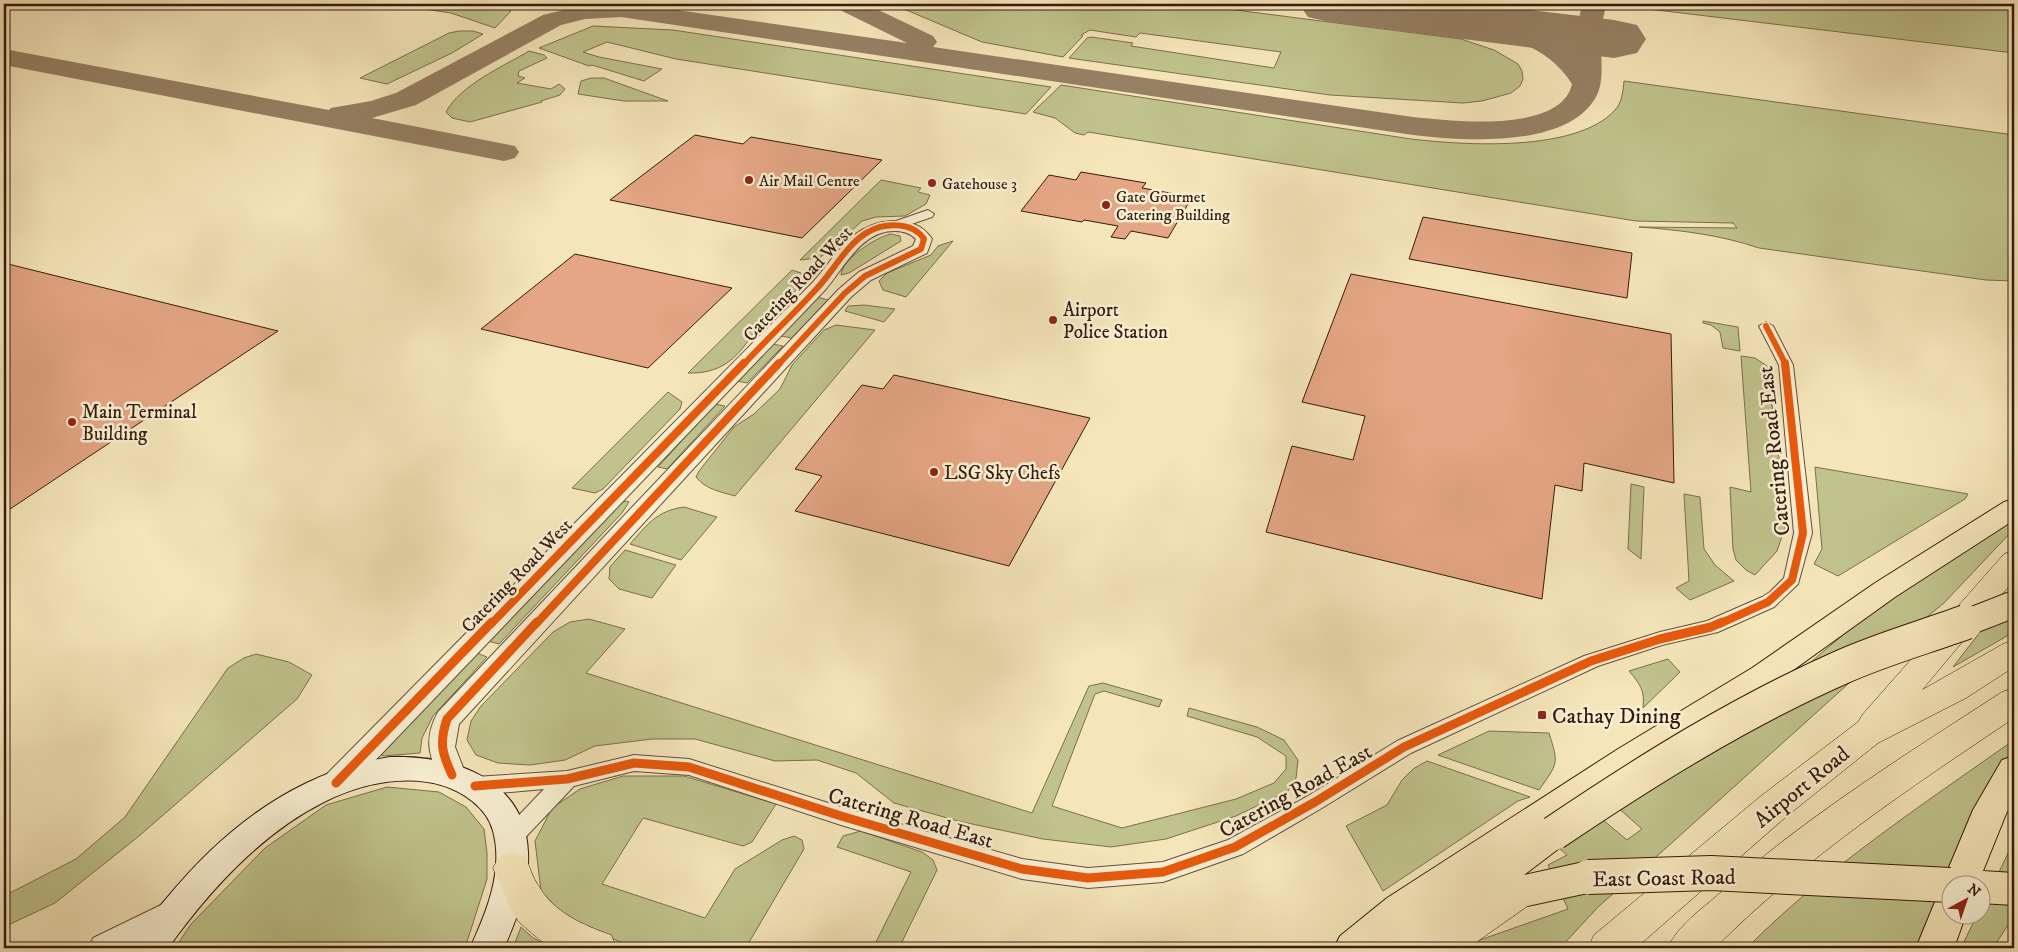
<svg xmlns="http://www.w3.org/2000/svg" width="2018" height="952" viewBox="0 0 2018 952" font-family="'IM FELL DW Pica',serif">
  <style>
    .green { fill: #c0c38c; stroke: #7c6e4e }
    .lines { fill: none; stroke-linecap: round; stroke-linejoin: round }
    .taxiway { fill: #968064; fill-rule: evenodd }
    .runway { fill: #968064; fill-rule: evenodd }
    .building { fill: #e4a684; stroke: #371a0f }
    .minor-casing { stroke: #664d3a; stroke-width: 2 }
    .tertiary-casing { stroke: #664d3a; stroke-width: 2 }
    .secondary-casing { stroke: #371a0f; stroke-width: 2 }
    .primary-casing { stroke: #371a0f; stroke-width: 2 }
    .motorway-casing { stroke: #371a0f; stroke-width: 1 }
    .minor { fill: #f8efd2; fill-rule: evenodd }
    .tertiary { fill: #f8efd2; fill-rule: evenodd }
    .secondary { fill: #f8efd2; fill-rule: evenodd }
    .primary { fill: #f5e6ba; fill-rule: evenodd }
    .motorway { fill: #f5e6ba; fill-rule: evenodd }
    .primary-bridge-far1-casing { stroke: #371a0f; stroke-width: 28; stroke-linecap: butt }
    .primary-bridge-casing { stroke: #371a0f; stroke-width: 36; stroke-linecap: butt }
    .primary-bridge-far1 { stroke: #f5e6ba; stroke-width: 26 }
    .primary-bridge { stroke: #f5e6ba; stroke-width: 34 }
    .cycleway-far2-casing { stroke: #f8efd2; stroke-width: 9 }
    .cycleway-far1-casing { stroke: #f8efd2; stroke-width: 11 }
    .cycleway-casing { stroke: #f8efd2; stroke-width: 12 }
    .cycleway-far2 { stroke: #e8590c; stroke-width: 6 }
    .cycleway-far1 { stroke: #e8590c; stroke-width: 8 }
    .cycleway { stroke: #e8590c; stroke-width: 9 }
    .poi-dot { fill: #8f2418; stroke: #f8efd2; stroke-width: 2 }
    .labels { text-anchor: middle; stroke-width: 5; stroke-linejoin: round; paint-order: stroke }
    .far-poi-label { font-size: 16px; fill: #371a0f; stroke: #f8efd2; text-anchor: start }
    .street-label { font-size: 19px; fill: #371a0f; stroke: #f8efd2 }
    .poi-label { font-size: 19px; fill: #371a0f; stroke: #f8efd2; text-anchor: start }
    .near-street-label { font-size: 22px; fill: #371a0f; stroke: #f8efd2 }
    .near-poi-label { font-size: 22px; fill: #371a0f; stroke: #f8efd2; text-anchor: start }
  </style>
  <rect width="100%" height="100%" fill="#f5e6ba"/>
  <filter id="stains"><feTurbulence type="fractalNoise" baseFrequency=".004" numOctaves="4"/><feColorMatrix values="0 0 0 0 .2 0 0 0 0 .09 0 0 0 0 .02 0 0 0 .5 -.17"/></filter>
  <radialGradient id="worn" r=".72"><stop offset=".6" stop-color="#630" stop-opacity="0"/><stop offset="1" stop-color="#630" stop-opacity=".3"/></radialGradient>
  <path class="green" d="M392,4H492L505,7L511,11L495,28L451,13Z
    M892,4H1189L1461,39L1494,50L1518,64L1522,71L1523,79L1520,86L1511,93L1482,101L1463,103L1330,95L1069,58L1087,38L1091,37L1133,43L1131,46L1274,68L1281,52L1140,33L1136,37L1090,30L1081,35L1083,36L1063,57L982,42Z
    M1641,4H2014V53L1640,8Z
    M593,26L673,30L1051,87L1026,114L676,59L607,42L583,52L599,57L662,69L644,81L592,65L589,66L539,48Z
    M459,31H473L483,34L452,53L387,84L360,78L449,33Z
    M529,51L544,55L547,58L519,71L518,76L525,78L517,83L551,89L559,84L565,89L560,95L541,101L542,102L470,122L452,118L446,112C460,85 504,66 529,51Z
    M591,78H604L668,101H624L578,94L581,81Z
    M1624,81L2014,135V281L1986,280L1759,248C1721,235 1680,230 1639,227L1737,228L1733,223L1636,221L1088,132L1084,135L1075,133L1055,118L1033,112L1061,85L1411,139C1463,145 1576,153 1615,110C1622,103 1623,91 1624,81Z
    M881,180L921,188L918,192L930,195L926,204L905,216L876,217L862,221L827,253L818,258L800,260Z
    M891,234L900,236L901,241L849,273L841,275C842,259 876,237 891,234Z
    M953,241L906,297L883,290L879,281L887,273L931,255L938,246Z
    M792,270L801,273L806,279C798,294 782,297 771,308C760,319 760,322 753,333C737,360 719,374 688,373Z
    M817,297L828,300L792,338L781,336Z
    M864,305L895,309L884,322L845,311L848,306Z
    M1703,321L1738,327L1740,351L1723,348L1720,332L1711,325L1703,323Z
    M836,325L875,330L735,496C721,492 705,489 696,477L699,471L734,427L754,414L780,389L792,365L824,330Z
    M772,344L783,346L747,383L737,381Z
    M1741,356L1755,358L1767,366L1785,504V527L1777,551L1755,575L1746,570L1736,560L1733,549L1730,487L1751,492Z
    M668,392L682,402L680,409L603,489L595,493L572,488Z
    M715,404L725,406L667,469L658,467Z
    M1815,467L1968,494L1965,499L1838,576L1814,564L1822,549Z
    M1631,484L1644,487L1641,559L1628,549Z
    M1684,494L1700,497L1704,549L1715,565L1734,581L1690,600L1676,588L1689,581Z
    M625,501L629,502L622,513L499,644L488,641L616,507Z
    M684,507L717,517L681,560L630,544C647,525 656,511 684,507Z
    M2014,520V529L1944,603L1878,657L1665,849L1599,906L1560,948H1469L1477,941L1568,909L1548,865L1567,855L1549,839L1603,820L1627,840L1642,829L1599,791L1786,683L1895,591Z
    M625,550L676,565L652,598L619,589L609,579L610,567Z
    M2014,588V632L1953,667Z
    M589,619L625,629L586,673L1032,813L1089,686L1103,683L1162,700L1159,707L1104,691L1095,694L1052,806L1122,828L1236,799L1274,783L1286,769V756L1257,737L1187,716L1189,708L1257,727L1284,740L1298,760L1296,778L1288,791L1236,816L1166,839L1111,847L1043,839L958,821L894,803L856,773L817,760L775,761L695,739H652L595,746L565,760L530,765L498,763L476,755L467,740L471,721L481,706L553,632L570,622Z
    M477,653L487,657L433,716L422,738L420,753L382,756V754Z
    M256,654L289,662L312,675L297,699L139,836L55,903L4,927V896L76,859L125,817L228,668L244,658Z
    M1668,659L1680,672L1643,708C1645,690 1640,684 1629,671Z
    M1489,731L1549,733C1559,764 1558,763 1539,790L1438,755Z
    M2014,740V778L1987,822L1920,948H1747C1826,868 1922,805 2014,740Z
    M1427,761L1530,797L1518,801L1383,891L1346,826L1387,805L1402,780L1413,769Z
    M623,776H684L776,804L752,842L743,846L643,818L602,884L705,918L735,869L782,840L794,836L802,840L804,849L748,944L757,948H636L570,922L541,891L535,841L552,808L580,789Z
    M387,787L439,792L466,807L484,829L487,853V879L465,948H175L191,924L265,848L326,805Z
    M861,831L922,852L933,860L937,870L899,948H873L911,872L837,847L843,836Z
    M2014,841V916L1993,948H1961L1977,915L1980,914L1981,909Z
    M521,927L532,937L551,948H513Z"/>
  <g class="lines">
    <path class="taxiway" d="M574,4H635L907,43L838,9L835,4H866L933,36L937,42L933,47L1413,117C1451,121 1561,134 1572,84C1544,39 1497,37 1450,25L1446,20L1450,15L1459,12C1499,20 1541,27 1575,51L1576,34L1582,4H1606C1604,15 1601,27 1601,38C1600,56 1605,78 1597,95C1570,149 1464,141 1413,135L621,17L585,19L561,25L416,105L372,118L515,146L519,152L515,158L504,161L4,65V49L329,110L331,108L371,101L396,93L543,15L576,7Z
      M1370,4H1458L1455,9C1426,16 1395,22 1366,15L1363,10L1366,5Z"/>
    <path class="runway" d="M1299,4H1480L1614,20L1637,25L1646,39L1637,53L1614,58L1329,22L1308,17Z"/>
  </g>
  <path class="building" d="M695,135L743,144L751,137L882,160L802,238L610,200Z
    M1081,172L1146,183L1142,188L1192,197L1168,238L1131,231L1125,239L1111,237L1118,226L1084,220L1082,222L1021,211L1049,175L1076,180Z
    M1423,217L1632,253L1627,298L1409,259Z
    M575,254L732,288L648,368L481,329Z
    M4,263L278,331L4,513Z
    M1351,274L1671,334L1674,483L1584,463L1582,491L1555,485L1542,599L1266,532L1292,446L1353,460L1365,416L1302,402Z
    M894,375L1090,418L1009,566L795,511L822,476L795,469L862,385L883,389Z"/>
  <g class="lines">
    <g class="minor-casing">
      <path id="minor" d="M928,210L934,214L932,217L894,230L888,226L890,223Z
        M1766,322L1773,326L1793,365L1812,533L1798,584L1774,607L1718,632L1662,645L1598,666L1411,753L1322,808L1243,854L1163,882L1088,888L1022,879L841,825L689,775L634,771L574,786L519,844L511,847L503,844L500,838L503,832L544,789L475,795L468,792L465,786L468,780L475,777L567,771L634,755L689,759L841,807L1022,859L1088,868L1163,862L1228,840L1308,796L1397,741L1584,656L1660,632L1707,621L1762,597L1770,592L1784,578L1794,533L1779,365L1759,326Z"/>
    </g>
    <g class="tertiary-casing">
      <path id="tertiary" d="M892,221C909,221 922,224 932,239L927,253L871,280L851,297L459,724L455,747L466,775L462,783L452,786L442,783C429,756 423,740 438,712L839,289L859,272L913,246L916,239C910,233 903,231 895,231C862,230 844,268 825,290L346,791L336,794L326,791L322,783L326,775L813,282C837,255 852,223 892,221Z
        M163,904L174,908L178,917C172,931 149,947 133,948C119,950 103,948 89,948L93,938Z"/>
    </g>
    <g class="secondary-casing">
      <path id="secondary" d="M390,757C453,755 525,778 528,852C530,886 517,918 504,948H470C486,913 504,871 493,831C490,819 482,809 472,801C430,768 368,780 324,802C260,834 209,891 168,948H131C138,930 153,914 166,899C224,828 298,771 390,757Z"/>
    </g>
    <g class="primary-casing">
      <path id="primary" d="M2014,499V520L1895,597L1774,684L1712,725L1642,767L1562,821L1566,823L1572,833L1566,843L1524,875L1588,861L1601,866L1606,877L1601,888L1588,893L1477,917L1440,936L1422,948H1334L1340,936L1387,898L1618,749L1752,668L1875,583L2004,502Z
        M2014,756V799L2006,814L1983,871L2014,873V905L1980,903V884H1950V914H1966L1954,948H1916L1937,897L1947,894L1942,884L1973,810L2002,760Z"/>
    </g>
    <g class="motorway-casing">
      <path id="motorway" d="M2014,551V580L1922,690L2003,644L2014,640V667L1966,698L1878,743L1787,816L1636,948H1588L1594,935L1761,796L1858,722L1863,714L2004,554Z
        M2014,688V718C1907,790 1807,856 1715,948H1668C1677,926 1702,909 1720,893C1807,816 1905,755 2002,692Z
        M512,852L525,857C530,866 532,877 538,885C554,913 583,925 611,935L617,948H553L540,940L519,922L511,910L493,868L499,857Z
        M1515,876L1529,881L1534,893L1529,905L1468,948H1416L1422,935L1501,881Z"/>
    </g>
    <use href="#minor" class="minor"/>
    <use href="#tertiary" class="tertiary"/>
    <use href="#secondary" class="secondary"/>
    <use href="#primary" class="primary"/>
    <use href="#motorway" class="motorway"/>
    <g class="primary-bridge-far1-casing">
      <path id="primary-bridge-far1" d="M1963,624L2014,604"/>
    </g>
    <g class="primary-bridge-casing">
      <path id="primary-bridge" d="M1554,833C1646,771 1740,712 1842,667C1882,649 1925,637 1966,622
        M1588,877L1711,873L1950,885"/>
    </g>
    <use href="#primary-bridge-far1" class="primary-bridge-far1"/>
    <use href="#primary-bridge" class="primary-bridge"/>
    <g class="cycleway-far2-casing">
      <path id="cycleway-far2" d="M1766,326L1786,365
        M743,365C768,338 795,313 820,285C835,268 848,243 868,232C885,222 913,222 924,239L921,249L865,276L845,293L778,365"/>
    </g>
    <g class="cycleway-far1-casing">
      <path id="cycleway-far1" d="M491,624L744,363
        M536,624L779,363
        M1719,624L1768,602L1792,580L1803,533L1785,363"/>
    </g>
    <g class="cycleway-casing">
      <path id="cycleway" d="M452,775C442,753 439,743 447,719L537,622
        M336,783L492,622
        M475,786L567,779L634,763L689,767L841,816L1022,869L1088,878L1163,872L1235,847L1315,802L1404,747L1591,661L1660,639L1711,627L1722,622"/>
    </g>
    <use href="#cycleway-far2" class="cycleway-far2"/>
    <use href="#cycleway-far1" class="cycleway-far1"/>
    <use href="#cycleway" class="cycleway"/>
  </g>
  <g class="poi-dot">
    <circle cx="749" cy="180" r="5"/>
    <circle cx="932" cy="183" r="5"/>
    <circle cx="1106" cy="205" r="5"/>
    <circle cx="1053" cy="320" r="5"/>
    <circle cx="72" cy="422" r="5"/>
    <circle cx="934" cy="472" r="5"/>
    <rect x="1537" y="710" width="10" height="10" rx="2.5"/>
  </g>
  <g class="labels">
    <g class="far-poi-label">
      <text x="759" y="186">Air Mail Centre</text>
      <text x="942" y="189">Gatehouse 3</text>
      <text x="1116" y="202">Gate Gourmet<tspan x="1116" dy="18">Catering Building</tspan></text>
    </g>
    <g class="street-label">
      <text transform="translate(797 283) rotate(-47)" y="7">Catering Road West</text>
      <text transform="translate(516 575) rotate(-46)" y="7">Catering Road West</text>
    </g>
    <g class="poi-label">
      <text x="1063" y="316">Airport<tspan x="1063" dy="22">Police Station</tspan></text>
      <text x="82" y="418">Main Terminal<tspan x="82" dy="22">Building</tspan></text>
      <text x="944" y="479">LSG Sky Chefs</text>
    </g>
    <g class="near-street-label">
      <text transform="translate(1773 451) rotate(-96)" y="8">Catering Road East</text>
      <text transform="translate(1801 786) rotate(-39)" y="8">Airport Road</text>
      <text transform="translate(1295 790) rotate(-29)" y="8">Catering Road East</text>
      <text transform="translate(911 817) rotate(16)" y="8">Catering Road East</text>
      <text transform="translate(1664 877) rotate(-1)" y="8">East Coast Road</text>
    </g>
    <g class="near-poi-label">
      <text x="1552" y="723">Cathay Dining</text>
    </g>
  </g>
  <rect width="2018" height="952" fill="none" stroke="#f5e6ba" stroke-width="20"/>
  <rect x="5" y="5" width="2008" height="942" fill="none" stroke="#371a0f" stroke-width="2.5"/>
  <rect x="10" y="10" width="1998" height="932" fill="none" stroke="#371a0f"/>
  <g transform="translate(1966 900) rotate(40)"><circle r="24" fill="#f8efd2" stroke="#ab9a84"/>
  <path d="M0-4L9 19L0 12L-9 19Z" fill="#8f2418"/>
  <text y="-8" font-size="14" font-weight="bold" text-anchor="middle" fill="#371a0f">N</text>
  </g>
  <rect width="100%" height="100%" filter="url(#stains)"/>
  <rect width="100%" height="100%" fill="url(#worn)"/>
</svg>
